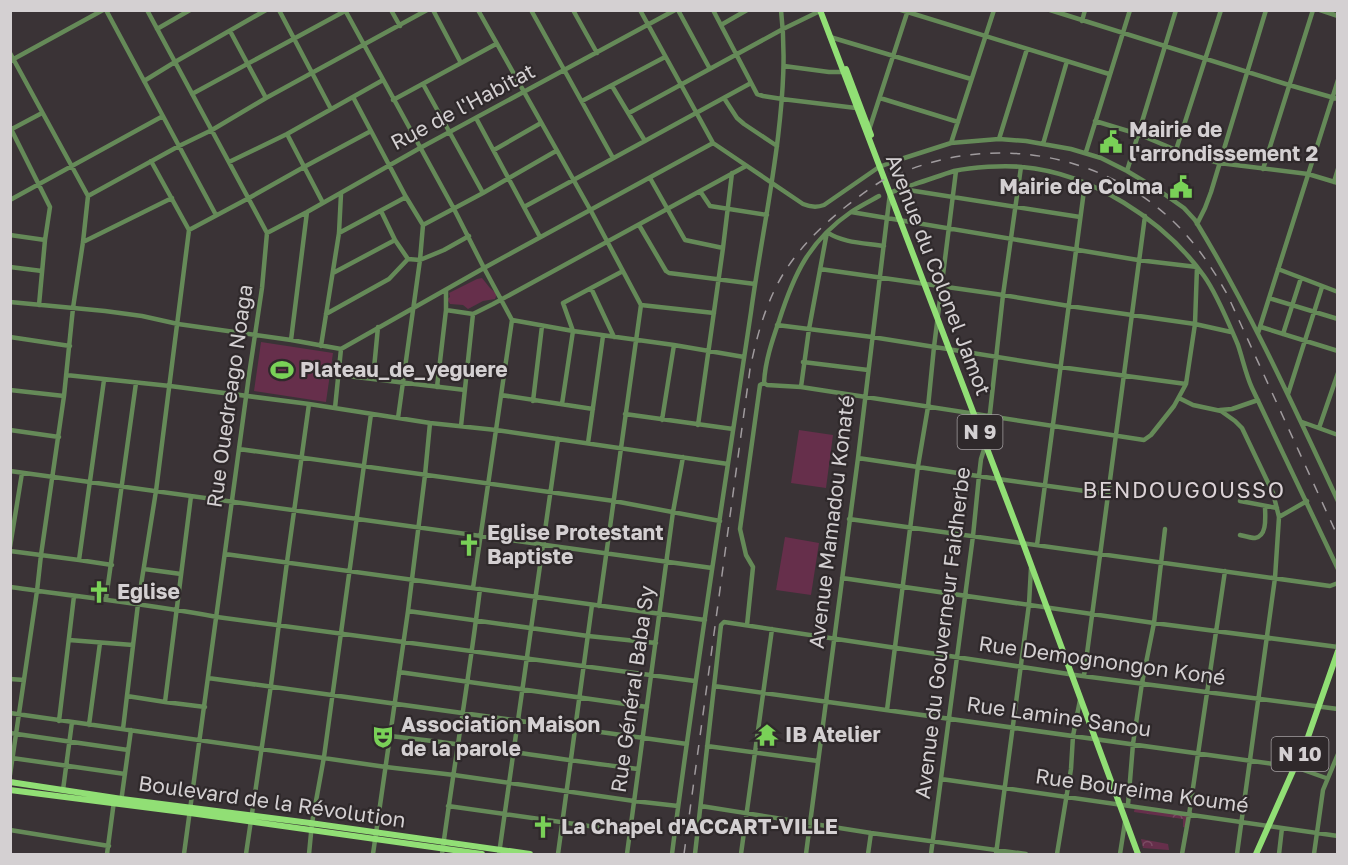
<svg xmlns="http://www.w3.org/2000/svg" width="1348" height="865" viewBox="0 0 1348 865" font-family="'Golos Text',sans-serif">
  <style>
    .grass { fill: #662f4b }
    .forest { fill: url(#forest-crowns) }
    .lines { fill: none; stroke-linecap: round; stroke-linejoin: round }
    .stream { stroke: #44573f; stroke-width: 1.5 }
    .minor { stroke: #658a58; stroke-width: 4.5 }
    .major { stroke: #91df75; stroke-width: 6 }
    .rail { stroke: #a09b9e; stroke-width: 1.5; stroke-dasharray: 10 10; stroke-linecap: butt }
    .labels { text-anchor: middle; stroke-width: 4.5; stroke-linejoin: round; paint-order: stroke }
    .shield { fill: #2f292b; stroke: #a29ea0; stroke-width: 1.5 }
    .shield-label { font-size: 20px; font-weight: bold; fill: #d4d0d2 }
    .street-label { font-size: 21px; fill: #d4d0d2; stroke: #2f292b }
    .poi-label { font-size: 21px; font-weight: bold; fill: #d4d0d2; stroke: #2f292b; text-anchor: start }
    .neighbourhood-label { font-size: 22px; letter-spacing: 1.5px; fill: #dbd2d6; stroke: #2f292b }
  </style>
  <defs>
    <pattern id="forest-crowns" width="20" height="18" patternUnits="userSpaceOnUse" patternTransform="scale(1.5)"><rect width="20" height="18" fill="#662f4b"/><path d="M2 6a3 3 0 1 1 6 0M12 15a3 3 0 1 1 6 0" fill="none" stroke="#7b4c64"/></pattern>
  </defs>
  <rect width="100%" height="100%" fill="#3a3336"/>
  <path class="grass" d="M482,278L490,288L497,294L495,299L483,301L468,309L463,305L450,304L447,299L450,297L449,293L477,279Z
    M261,342L333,353L326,402L254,391Z
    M799,430L833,435L826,488L791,483Z
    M785,537L819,543L811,595L776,590Z"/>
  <path class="forest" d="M1135,807L1189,815L1186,828L1183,827V819L1134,812Z
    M1141,839L1168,844L1169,850L1143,848Z"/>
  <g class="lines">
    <path class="stream" d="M1336,644L1338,639"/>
    <path class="minor" d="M106,10L216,215
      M147,10L267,233L262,288L249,375L184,854
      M279,10L331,109
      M345,10L454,209L484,268L512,320L473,588
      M391,10L400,26
      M433,10L461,63
      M478,10L591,211L641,305L599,606
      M531,10L613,158
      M573,10L597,53
      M640,10L713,143L803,204C810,207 816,208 824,205L879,167L898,160L951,143L999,139L1026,141L1071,149L1101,158L1127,171L1157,189L1184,208L1195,220C1250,310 1293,405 1338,501
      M678,10L710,69
      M713,10L757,94L763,96L782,99L856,108
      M901,10L1109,74
      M1050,10L1289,85L1338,99
      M1320,10L1338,16
      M1082,21L1085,10
      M721,25L747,10
      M157,29L190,10
      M230,31L266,98
      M830,37L971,79
      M10,53L88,196L83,242L73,308L64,396L41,555L37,591L10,775
      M10,61L103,10
      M784,66L829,72H844
      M144,81L175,62L266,10
      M423,84L483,193
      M612,86L645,141
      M192,94L345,11
      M353,97L406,197L423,225L420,260L398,418
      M724,98L737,118L744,124L777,146
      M880,98L958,122
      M393,100L496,44
      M582,101L665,57
      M629,113L783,29L820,11
      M476,118L540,237
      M1095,121L1138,134L1176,150L1219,163L1308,174L1338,183
      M10,127L50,207L45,240L39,305
      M10,130L42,113
      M869,130L908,10
      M287,134L323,203
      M999,139L1027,49
      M951,143L994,10
      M1043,144L1067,61
      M494,150L541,123
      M1176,150L1221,10
      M1086,152L1130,10
      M229,162L287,134L383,80
      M1263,169L1313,10
      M1127,171L1176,10
      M650,178L685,240L723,248
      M1334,182L1338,169
      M902,189L1080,217
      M700,191L710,206L767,215
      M88,196L179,146L212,130L266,98L427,10
      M10,200L163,116
      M524,207L751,83
      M381,211L395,240L408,259
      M851,212L1138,260L1197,267L1195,324L1186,384L1174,406L1151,435L1144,440L801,387L767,385L764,383C765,362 772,341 779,321C794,274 809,241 851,212C860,206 870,201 879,196
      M1197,224L1205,208L1211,192L1266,10
      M423,225L483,193L556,151
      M639,225L666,271L669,273L755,284
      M189,230L249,198L304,167L371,131
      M267,233L307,212L420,148L675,10
      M339,233L406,197
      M10,235L45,240
      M83,242L172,198
      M10,267L42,271
      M820,269L1003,295L1069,306L1195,324L1231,332
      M1278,269L1338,292
      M333,273L395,240
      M591,288L614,337
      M1269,298L1338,319
      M10,302L105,311L142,316L178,324L291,340L341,349L484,268L713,143
      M641,305L714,313
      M446,310L473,314L493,304L746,166
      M326,314L389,279L408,259L420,260L444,250L469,236
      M512,320L573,331L674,345L744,357
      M777,325L872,337L1060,367L1186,384
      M1261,327L1338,351
      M1258,333L1338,80
      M1283,334L1301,278
      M10,337L70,346
      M291,340L307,212
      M321,346L339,233L341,194
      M803,362L868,370
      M66,375L170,386L309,404L430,423L496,430L728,464
      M339,375L465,390
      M373,379L378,327
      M437,387L446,310V290
      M801,387L809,329L827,232C842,243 866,243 884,246
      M10,390L64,396
      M1288,394L1322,287
      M501,395L593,409
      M1179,398L1193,405L1221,411L1235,421L1242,428L1273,493L1279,517L1275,578L1237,854
      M533,401L542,326
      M562,404L573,331L563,303L623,271
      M335,408L341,349
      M1220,410L1232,409L1258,400
      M625,414L733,429
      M662,420L674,345
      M1302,422L1338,435
      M698,425L723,248L732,173
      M461,426L473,314
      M1319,428L1338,373
      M10,430L59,437
      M588,443L603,336
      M239,449L614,501L720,521
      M858,458L998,479L1107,494
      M10,471L712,568
      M1240,501L1277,508
      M1279,517L1307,501
      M849,519L1330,586L1338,583
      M1240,535C1244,536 1251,538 1255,538C1268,536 1265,515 1265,506
      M1037,545L1085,183
      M10,547L22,473
      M10,551L79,560L112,565
      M225,554L705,620
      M79,560L104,380
      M144,569L181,574
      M842,578L1154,623L1338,647
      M10,587C79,597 148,604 217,617L695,681
      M106,599L136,383
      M408,611L588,636L656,643
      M747,625L753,567L746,555L740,529L760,385L764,383
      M69,640L133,645
      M399,672L647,707
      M1084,676L1145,216
      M208,678L687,744
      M10,679L24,680
      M714,686L1295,767L1326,778
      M127,696L165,702L205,707
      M165,702L191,496
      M887,710L918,466L928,407L934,347L956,171
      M10,713L386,767L454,775L634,801L678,806
      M59,721L74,596
      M89,725L100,643
      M123,729L138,604L156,491L189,230L151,161
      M10,733L128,750
      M390,736C473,745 556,759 638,769
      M707,746L818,761
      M12,758L125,774
      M941,779L1338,836
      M63,790L72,722
      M121,802L131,730
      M1128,805L1133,744L1142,683L1154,623L1165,529
      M448,806L631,832
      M701,806L871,833L1026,854
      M10,830L109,846
      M107,854L114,801
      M246,854L271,685L287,562L309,404
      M309,854L312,823L324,757L371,414
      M373,854L408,611L425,475L430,423
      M442,854C454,766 469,678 480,589
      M499,854L558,439
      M558,854L592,605
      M627,854L673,512L683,457
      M672,854C695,673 724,492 751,312C759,253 771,196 778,137C783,94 786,53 781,10
      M695,854L721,625L724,622L1075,675L1338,709
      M741,854L772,629
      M806,854L858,458L890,193C898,189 907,187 915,184C928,180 941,175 954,171C972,167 1004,165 1022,167C1091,173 1164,220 1204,276C1217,294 1229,324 1238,345C1243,360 1246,375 1252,388C1281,449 1310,509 1338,569
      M868,854L871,833
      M931,854L973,536L979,476L981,459L987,440L1003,295L1021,167
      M996,854L1029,604L1031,568
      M1057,854L1071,769L1073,736L1080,700
      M1120,854L1125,822
      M1182,854L1189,815L1225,571
      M1279,854L1282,828
      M1314,854L1323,790L1338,754"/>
    <path class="major" d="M820,10L1023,543L1138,854
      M846,69L871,135
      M10,782L122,799L310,823L530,854
      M10,790L190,813L482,854
      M1256,854L1308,737L1338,651"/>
    <path class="rail" d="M684,854L750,369C756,340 763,313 776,287C792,255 817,230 844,208C857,198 871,187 885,179C891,176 900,174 906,171C998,134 1106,155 1176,224C1197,245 1213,269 1227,294L1338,537"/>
  </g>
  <defs>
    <g id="civic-bare" transform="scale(1.8)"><path d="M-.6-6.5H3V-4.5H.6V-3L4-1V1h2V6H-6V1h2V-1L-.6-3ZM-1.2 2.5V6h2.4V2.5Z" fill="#79d157" stroke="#2f292b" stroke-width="2.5" paint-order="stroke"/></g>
    <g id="stadium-bare" transform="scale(1.8)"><path d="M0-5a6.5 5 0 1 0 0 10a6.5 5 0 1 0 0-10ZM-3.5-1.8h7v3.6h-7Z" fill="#79d157" stroke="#2f292b" stroke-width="2.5" paint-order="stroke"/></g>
    <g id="church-bare" transform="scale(1.8)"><path d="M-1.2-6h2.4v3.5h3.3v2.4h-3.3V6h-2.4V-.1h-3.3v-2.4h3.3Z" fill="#79d157" stroke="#2f292b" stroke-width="2.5" paint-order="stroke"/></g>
    <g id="temple-bare" transform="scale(1.8)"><path d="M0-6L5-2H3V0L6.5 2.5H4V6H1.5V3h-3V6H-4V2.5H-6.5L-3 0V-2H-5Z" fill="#79d157" stroke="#2f292b" stroke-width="2.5" paint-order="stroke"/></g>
    <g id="theatre-bare" transform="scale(1.8)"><path d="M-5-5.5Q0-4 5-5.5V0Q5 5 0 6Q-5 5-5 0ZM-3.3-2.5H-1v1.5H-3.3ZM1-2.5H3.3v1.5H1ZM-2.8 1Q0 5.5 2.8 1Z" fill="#79d157" stroke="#2f292b" stroke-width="2.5" paint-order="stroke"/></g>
  </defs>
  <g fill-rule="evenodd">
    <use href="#civic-bare" x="1111" y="142"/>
    <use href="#civic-bare" x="1181" y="187"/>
    <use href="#stadium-bare" x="282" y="370"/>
    <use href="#church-bare" x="469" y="545"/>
    <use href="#church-bare" x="99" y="592"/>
    <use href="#temple-bare" x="767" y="735"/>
    <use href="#theatre-bare" x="383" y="737"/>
    <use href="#church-bare" x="543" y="827"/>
  </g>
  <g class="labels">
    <g class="shield">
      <rect x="957.5" y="415" width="45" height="34" rx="4.5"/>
      <rect x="1271.5" y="737" width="57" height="34" rx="4.5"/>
    </g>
    <g class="shield-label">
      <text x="980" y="439">N 9</text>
      <text x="1300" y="761">N 10</text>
    </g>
    <g class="street-label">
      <text transform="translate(463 107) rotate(-28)" y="7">Rue de l'Habitat</text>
      <text transform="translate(938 275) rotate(69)" y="7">Avenue du Colonel Jamot</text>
      <text transform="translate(230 396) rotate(-82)" y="7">Rue Ouedreago Noaga</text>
      <text transform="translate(832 522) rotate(-83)" y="7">Avenue Mamadou Konaté</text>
      <text transform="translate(943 633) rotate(-83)" y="7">Avenue du Gouverneur Faidherbe</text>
      <text transform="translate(1102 661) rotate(8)" y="7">Rue Demognongon Koné</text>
      <text transform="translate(633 689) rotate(-82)" y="7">Rue Général Baba Sy</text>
      <text transform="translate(1059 717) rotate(8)" y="7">Rue Lamine Sanou</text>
      <text transform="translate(1142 791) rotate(8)" y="7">Rue Boureima Koumé</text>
      <text transform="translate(272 802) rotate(8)" y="7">Boulevard de la Révolution</text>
    </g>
    <g class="poi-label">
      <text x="1129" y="137">Mairie de<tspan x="1129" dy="24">l'arrondissement 2</tspan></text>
      <text x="1163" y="194" text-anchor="end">Mairie de Colma</text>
      <text x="300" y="377">Plateau_de_yeguere</text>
      <text x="487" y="540">Eglise Protestant<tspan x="487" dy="24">Baptiste</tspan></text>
      <text x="117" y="599">Eglise</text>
      <text x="401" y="732">Association Maison<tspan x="401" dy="24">de la parole</tspan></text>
      <text x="785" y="742">IB Atelier</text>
      <text x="561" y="834">La Chapel d'ACCART-VILLE</text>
    </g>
    <g class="neighbourhood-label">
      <text x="1184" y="498">BENDOUGOUSSO</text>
    </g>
  </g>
  <rect width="1348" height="865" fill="none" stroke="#d4d0d2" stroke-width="24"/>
</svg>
